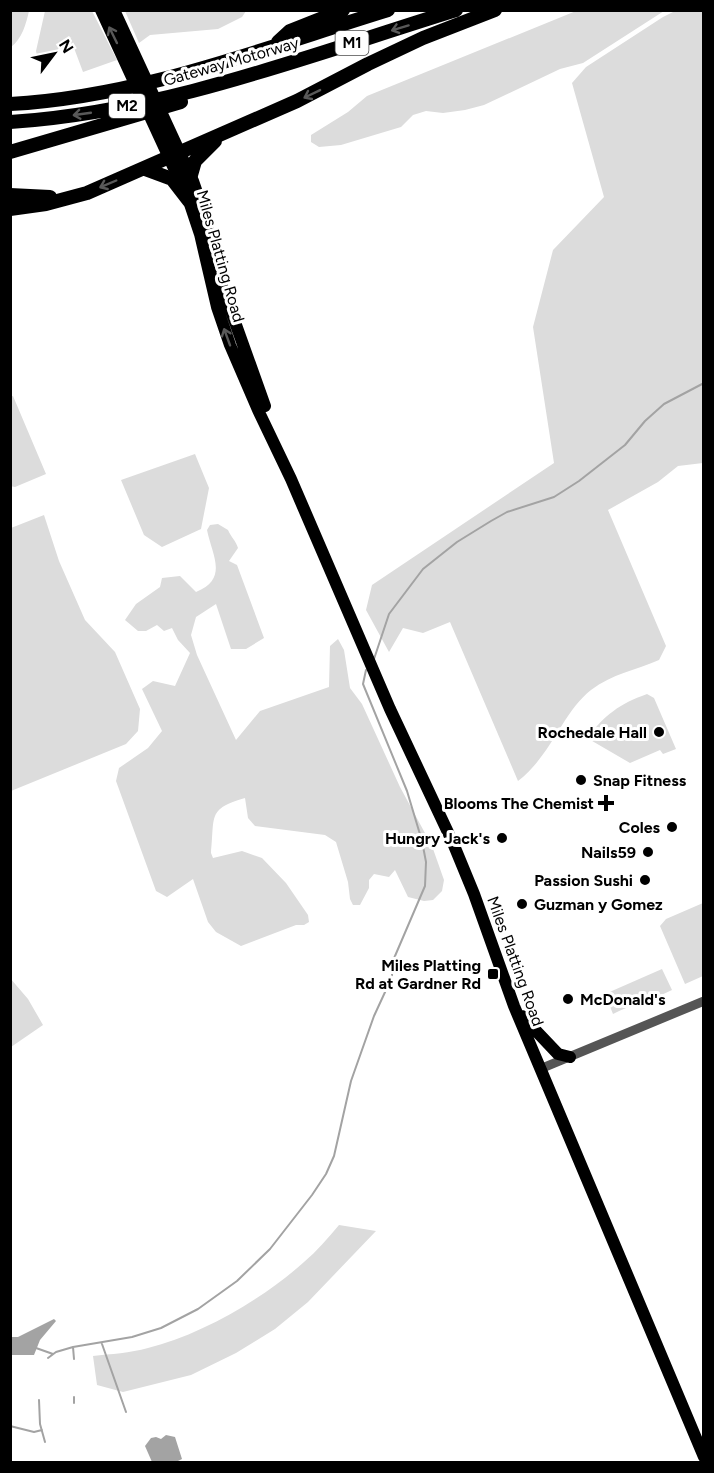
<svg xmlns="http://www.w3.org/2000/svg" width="714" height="1473" viewBox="0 0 714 1473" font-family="Figtree,sans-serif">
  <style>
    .green { fill: #dcdcdc }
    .water { fill: #a3a3a3 }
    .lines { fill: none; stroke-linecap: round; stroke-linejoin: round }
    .stream { stroke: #a3a3a3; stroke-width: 2 }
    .minor { stroke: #555; stroke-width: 9 }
    .major { stroke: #000; stroke-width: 12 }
    .highway { stroke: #000; stroke-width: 14 }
    .oneway { stroke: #595959 }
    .poi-dot { fill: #000; stroke: #fff; stroke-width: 2 }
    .labels { text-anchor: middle; stroke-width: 6; stroke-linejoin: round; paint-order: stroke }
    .shield { fill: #fff; stroke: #4c4c4c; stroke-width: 1.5 }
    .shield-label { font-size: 15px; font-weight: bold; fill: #000 }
    .street-label { font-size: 16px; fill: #000; stroke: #fff }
    .poi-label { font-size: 16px; font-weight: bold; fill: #000; stroke: #fff; text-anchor: end }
  </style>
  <rect width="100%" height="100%" fill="#fff"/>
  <path class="green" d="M11,10L29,11C26,24 22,39 11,47Z
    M45,11H92L117,60L83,72L74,48L58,49L57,56C50,61 46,64 38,60L36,51Z
    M125,11H246L242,17L218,29L150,35L139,43Z
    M576,11H664L583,63L560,69L484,105L465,110L443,113L426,111L413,115L401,127L341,145L319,147L311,142V135L348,112L367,96Z
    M675,11H703V463L678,466L658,482L608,510L666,646L659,660C636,670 612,674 591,690C562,713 551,756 518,781L450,622L423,633L403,628L389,652L366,610L372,585L554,463L533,327L553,250L604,197L572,83L586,67L663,17Z
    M13,396L46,474L15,487L10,486V397Z
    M195,454L209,488L201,529L162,547L144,535L121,480Z
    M44,515L59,561L85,620L115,652L140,709L138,731L126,744L11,791V528Z
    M218,524L228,530C231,537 236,541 238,548L229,561L237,565L264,638L246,649H231L216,604L196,617L191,635L197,655L236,740L260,711L329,687L330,646L338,639L344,650L350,688L362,704L400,787L432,846L444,880L442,891L433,900L424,901L408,897L395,870L389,877L374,874L369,880V888L360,905H353L350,899L348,882L336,842L325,835L255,826L248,818L245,798C207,809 215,816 211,853L213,858L242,851L262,858L286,883L308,915L309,922L304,925H296L241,946L216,932L208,922L193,879L167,897L156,891L116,781L119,768L148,748L162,731L142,689L153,681L175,686L190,653L178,640L172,628L164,631L157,625L146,631H138L125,620L136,604L160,587L162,578L180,576L196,592C229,579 212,555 207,530L210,525Z
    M647,694L654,698L676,749L663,754L660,750L630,763L587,738C605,715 619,704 647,694Z
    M703,903V976L685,984L660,926L666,919Z
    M662,969L672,990C652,1000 632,1004 613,1014L605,994Z
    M10,978L28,999L43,1025L11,1047Z
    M339,1225L376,1231L308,1302L275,1329L236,1353L191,1375L123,1392L97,1385L93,1356C111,1354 130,1353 148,1348C201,1335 263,1299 304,1262C317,1251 328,1238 339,1225Z"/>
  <path class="water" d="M54,1319L56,1321L40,1340L34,1355H11V1337H18Z
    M166,1435L175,1437L182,1459L178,1461V1462H152L145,1446L151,1438L156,1437L161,1439Z"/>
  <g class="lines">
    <path class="stream" d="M374,659L389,614L423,569L457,542L491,521L507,512L554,497L579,481L625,445L645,421L664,404L704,383
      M102,1344L126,1412
      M73,1347L74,1359
      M36,1348L53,1354
      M48,1358L56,1352L73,1347L132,1337L161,1328L198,1309L237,1281L270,1249L312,1195L326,1174L334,1156L351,1081L374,1016L392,977V963L425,886L426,862L422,841L407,791L363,684L366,670
      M74,1397V1403
      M39,1400L40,1424L45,1442
      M10,1426L34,1432L42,1430"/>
    <path class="minor" d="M540,1069L704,1001"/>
    <path class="major" d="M101,10L189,201L200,234L217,307L230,345L258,410L291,479L390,709L453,843L474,894L514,1006L704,1457
      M114,10L193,181L205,216L220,280L265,406
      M522,1016L558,1054L570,1057"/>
    <path class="highway" d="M278,42L290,31L343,10
      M10,104C140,97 264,48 388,10
      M10,122C164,112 310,55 456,10
      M10,152L181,102
      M145,169L172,179L189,201
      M191,175L195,161L215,141
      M10,195L50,197
      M10,209L46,204L87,193L297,101L368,64L423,38L495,10"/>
  </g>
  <defs><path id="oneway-shaft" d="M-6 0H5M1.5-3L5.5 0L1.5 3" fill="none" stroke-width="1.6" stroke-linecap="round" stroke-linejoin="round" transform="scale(1.5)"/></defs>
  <g class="oneway">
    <use href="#oneway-shaft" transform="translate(400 28) rotate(163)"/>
    <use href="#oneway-shaft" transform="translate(113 35) rotate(-116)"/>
    <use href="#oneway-shaft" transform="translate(312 94) rotate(154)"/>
    <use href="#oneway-shaft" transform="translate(82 114) rotate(172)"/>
    <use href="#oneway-shaft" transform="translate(108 184) rotate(157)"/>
    <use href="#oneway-shaft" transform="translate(227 337) rotate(-110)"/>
  </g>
  <g class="poi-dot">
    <circle cx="659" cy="732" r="6"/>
    <circle cx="581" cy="780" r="6"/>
    <path d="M603 794h6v6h6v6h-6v6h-6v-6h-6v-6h6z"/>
    <circle cx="672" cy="827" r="6"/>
    <circle cx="502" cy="838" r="6"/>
    <circle cx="648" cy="852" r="6"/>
    <circle cx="645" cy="880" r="6"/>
    <circle cx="522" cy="904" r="6"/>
    <rect x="487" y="968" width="12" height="12" rx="3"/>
    <circle cx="568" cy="999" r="6"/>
  </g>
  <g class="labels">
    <g class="shield">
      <rect x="335.5" y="31" width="33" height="24" rx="4.5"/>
      <rect x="109" y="94" width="36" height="24" rx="4.5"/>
    </g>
    <g class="shield-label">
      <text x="352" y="48">M1</text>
      <text x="127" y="111">M2</text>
    </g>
    <g class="street-label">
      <text transform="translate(231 61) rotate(-16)" y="6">Gateway Motorway</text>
      <text transform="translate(221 256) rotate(74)" y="6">Miles Platting Road</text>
      <text transform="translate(516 961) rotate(70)" y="6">Miles Platting Road</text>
    </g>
    <g class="poi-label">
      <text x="647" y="738">Rochedale Hall</text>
      <text x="593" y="786" text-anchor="start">Snap Fitness</text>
      <text x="594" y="809">Blooms The Chemist</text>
      <text x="660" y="833">Coles</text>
      <text x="490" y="844">Hungry Jack's</text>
      <text x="636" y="858">Nails59</text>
      <text x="633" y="886">Passion Sushi</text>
      <text x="534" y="910" text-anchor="start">Guzman y Gomez</text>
      <text x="481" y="971">Miles Platting<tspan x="481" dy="18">Rd at Gardner Rd</tspan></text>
      <text x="580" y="1005" text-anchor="start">McDonald's</text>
    </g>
  </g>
  <rect width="714" height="1473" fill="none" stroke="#000000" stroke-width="24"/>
  <g transform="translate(54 54) rotate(58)" stroke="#ffffff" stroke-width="4.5" paint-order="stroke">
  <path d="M0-4.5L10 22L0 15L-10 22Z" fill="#000000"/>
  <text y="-9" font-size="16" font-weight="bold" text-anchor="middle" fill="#000000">N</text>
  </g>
</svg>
